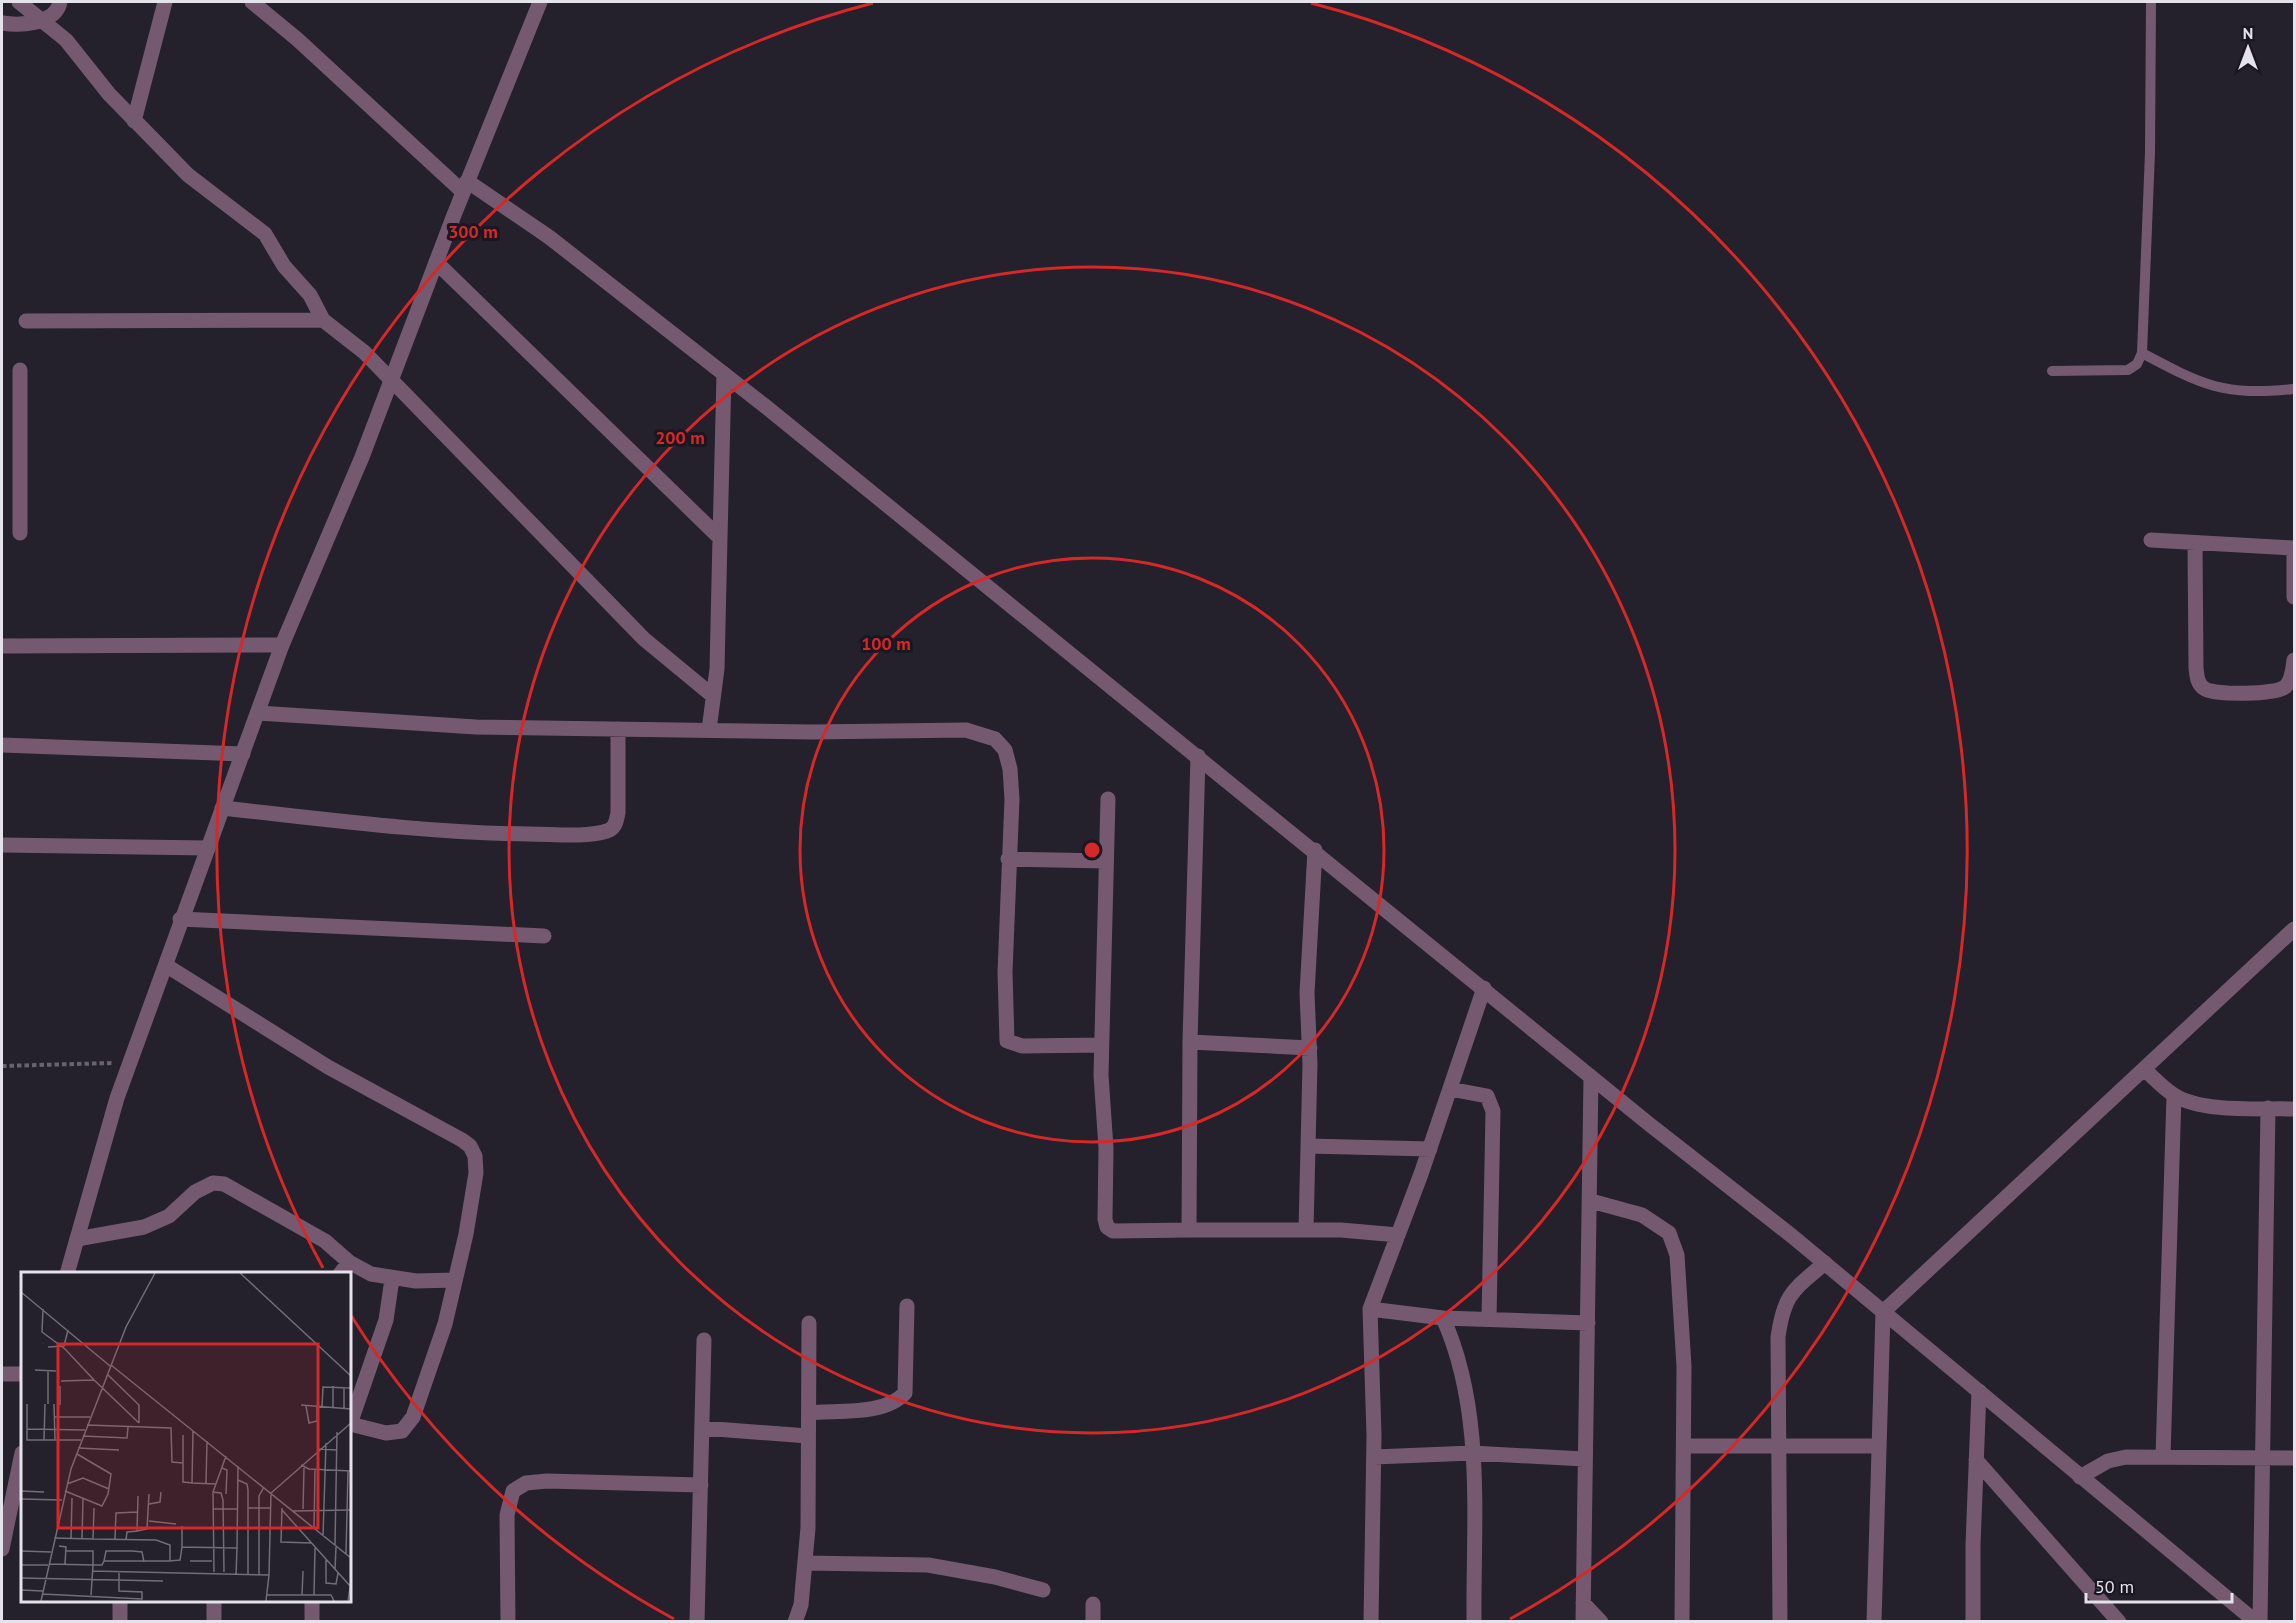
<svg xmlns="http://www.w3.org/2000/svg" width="2296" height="1623" viewBox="0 0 2296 1623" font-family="'PT Sans',sans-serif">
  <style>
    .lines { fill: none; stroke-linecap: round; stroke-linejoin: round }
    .path { stroke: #68646f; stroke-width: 4; stroke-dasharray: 4.5 3; stroke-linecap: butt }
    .service { stroke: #755971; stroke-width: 10 }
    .minor { stroke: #755971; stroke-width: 15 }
    .tertiary { stroke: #755971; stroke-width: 15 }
    .ring { fill: none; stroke: #d62828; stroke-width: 3 }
    .inset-road { fill: none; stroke: #716e78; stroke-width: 1.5 }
    .view { fill: #d62828; fill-opacity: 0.15; stroke: #d62828; stroke-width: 3 }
    .inset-edge { fill: none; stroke: #e4e2ea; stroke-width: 3 }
    .centre { fill: #d62828; stroke: #1a1622; stroke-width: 3 }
    .ring-label { font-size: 18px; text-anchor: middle; font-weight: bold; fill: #d62828; stroke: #1a1622; stroke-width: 6; stroke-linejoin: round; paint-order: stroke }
  </style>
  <rect width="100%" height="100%" fill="#24202c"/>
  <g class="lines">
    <path class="path" d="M2,1066L112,1063"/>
    <path class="service" d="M2142,353C2204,386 2223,396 2294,389
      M2052,371L2128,370L2137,364L2142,353L2150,152L2151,2"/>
    <path class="minor" d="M19,2L66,40L109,94L188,175L265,234L284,266L310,295L323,320
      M252,2L297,39L463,192
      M2,23C20,26 56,24 60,2
      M134,121L165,2
      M436,262L720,538L717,669L709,730
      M26,321L323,320L364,352L644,639L713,696
      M20,370V533
      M720,538L724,374
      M2151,540L2294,548
      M2195,543L2196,668C2197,676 2197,684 2205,689C2216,695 2274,695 2285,687C2292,681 2293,668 2294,660
      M2294,548V597
      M2,646L282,645
      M258,713L476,727L812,732L966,730L995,739L1005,750L1010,769L1012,799L1005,972L1007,1041L1022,1046L1101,1045
      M2,745L243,754
      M1198,756L1190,1042L1189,1230H1341L1398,1235
      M1108,799L1101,1075L1106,1148L1105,1219L1107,1227L1113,1231L1189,1230
      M222,808C324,819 427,833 529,834C554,834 583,838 607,831C616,828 616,821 618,813V729
      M2,845L207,848
      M1008,859L1106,861
      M180,919L544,936
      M167,966L328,1067L462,1140L470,1146L475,1156L476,1173L466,1234L445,1324L413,1417L402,1431L386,1433L350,1424
      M1190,1042L1310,1048
      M2145,1070C2154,1078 2163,1088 2174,1095C2202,1113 2261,1108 2294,1109
      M1450,1089L1487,1096L1493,1111L1489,1319
      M1308,1146L1430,1149
      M1591,1201L1642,1215L1669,1233L1677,1255L1684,1366L1682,1622
      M1306,1230L1310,1064L1307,993L1315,850
      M77,1239L144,1227L169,1216L195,1192L213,1183L224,1184L325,1241L349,1262L371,1274L416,1281L455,1280
      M340,1274L349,1262
      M1370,1309L1374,1435L1371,1622
      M1443,1318L1588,1323
      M2,1374H22
      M809,1413C838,1410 884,1416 905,1393L907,1306
      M350,1424L386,1320L392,1279
      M702,1428L808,1436
      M1684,1446H1879
      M1374,1457L1472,1453L1584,1459
      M2163,1457L2174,1095
      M1976,1460L2119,1622
      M2080,1477L2108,1461L2126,1457L2294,1458
      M805,1563L928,1565L995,1577L1043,1590
      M1583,1603L1601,1622
      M120,1622V1600
      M214,1622V1600
      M312,1622V1600
      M508,1622L507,1515L513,1491L526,1483L547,1481L701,1485
      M697,1622L704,1340
      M795,1622L801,1605L808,1528L809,1323
      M1093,1622V1604
      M1474,1622C1473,1521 1485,1411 1443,1318L1370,1309L1421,1174L1484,988
      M1583,1622L1591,1077
      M1780,1622L1778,1337C1784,1294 1793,1290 1825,1263
      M1874,1622L1883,1312L2294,929
      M1973,1622V1545L1979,1391
      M2260,1622L2268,1108"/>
    <path class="tertiary" d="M467,181L549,237L765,406L1649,1124L1792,1236L2256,1622
      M67,1274L117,1098L282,645L362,457L454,215L540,2
      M2,1549L22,1453"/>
  </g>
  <g class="ring">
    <circle cx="1092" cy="850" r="292"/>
    <circle cx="1092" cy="850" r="583"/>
    <path d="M674 1619A875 875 0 0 1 350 1314M323 1268A875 875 0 0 1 873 3M1311 3A875 875 0 0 1 1510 1619"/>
  </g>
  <g transform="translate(21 1272)">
    <rect width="330" height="330" fill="#24202c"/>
    <path class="inset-road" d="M219,1L330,104M0,20L89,94M22,37L21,60L44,77L73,108M27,75L43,74L47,58M90,93L330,286M14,98L35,99M86,102L118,133V151M40,109L73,108L118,151M39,114V133M312,114V135M6,132V168H60M27,132V99M33,132L34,168M280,133L330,137M285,134L288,151L296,149V134M301,134L302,115L330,116M323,136V115M34,145H69M66,153L150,156L151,190L162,191M6,157L64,158M172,159L171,211L195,212M162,163V210L171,211M62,164L106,166L107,155M23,168L24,132M57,176L98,178M297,177L316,178M280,193L288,197L330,199M201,196L206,198L205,222M217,208L226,212L227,218V303M185,211L186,169M46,212L62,206L88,217M0,219L23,220M44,219L81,234L87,222L90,202L56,182M192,220L193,300M0,227L41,228M128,232L139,230L140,220M73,236L72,267L135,268L149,273V289L159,288L161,275M227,236H250M261,236L260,270L290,271M192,237H216M282,237L283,196M261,238L330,315M272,239L330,238M128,249L155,252M161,254V275L216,276L215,303M293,256L294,198M116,259L126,257L128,222M302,264L305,171M33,266L72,267M50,266L51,226M61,266L62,227M94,267L95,241L116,240M105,268L106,260L116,259L117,224M314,273L316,160M38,274L45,275L44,292M216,276L217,194M0,279L30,280M325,282L327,199M305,288V311L315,312L317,301M83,289L85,279H111L121,280L123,290M169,289H191M28,292L72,293V279H44M0,293H27M314,297L315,275M71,299L248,303L250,221L330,151M203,300L202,228L200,221L192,220L205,184M238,303V224L243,215M0,306L142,309M0,318L22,319M21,322L121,327V320L98,319V299M70,323L72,293H81L83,289H149M245,323H310L313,329M281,323L282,299M293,323L294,276M20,329L50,197L105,55L134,1M245,329L248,303M327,329L330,309"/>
    <path class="view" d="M37,72H297V256H37Z"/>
    <rect width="330" height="330" class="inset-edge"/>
  </g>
  <circle cx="1092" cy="850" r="9" class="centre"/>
  <g class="ring-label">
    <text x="473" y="238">300 m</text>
    <text x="680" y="444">200 m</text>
    <text x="886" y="650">100 m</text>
  </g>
  <rect width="2296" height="1623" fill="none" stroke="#e4e2ea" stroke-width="6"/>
  <g transform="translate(2248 48)" stroke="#1a1622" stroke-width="4.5" paint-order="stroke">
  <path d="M0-4.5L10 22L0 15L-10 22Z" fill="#e4e2ea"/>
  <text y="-9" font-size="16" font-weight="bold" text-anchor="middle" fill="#e4e2ea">N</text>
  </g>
  <path d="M2086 1593v9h146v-9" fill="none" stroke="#e4e2ea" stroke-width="3"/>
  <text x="2095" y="1593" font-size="18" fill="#e4e2ea" stroke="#1a1622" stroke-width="4.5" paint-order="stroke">50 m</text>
</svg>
